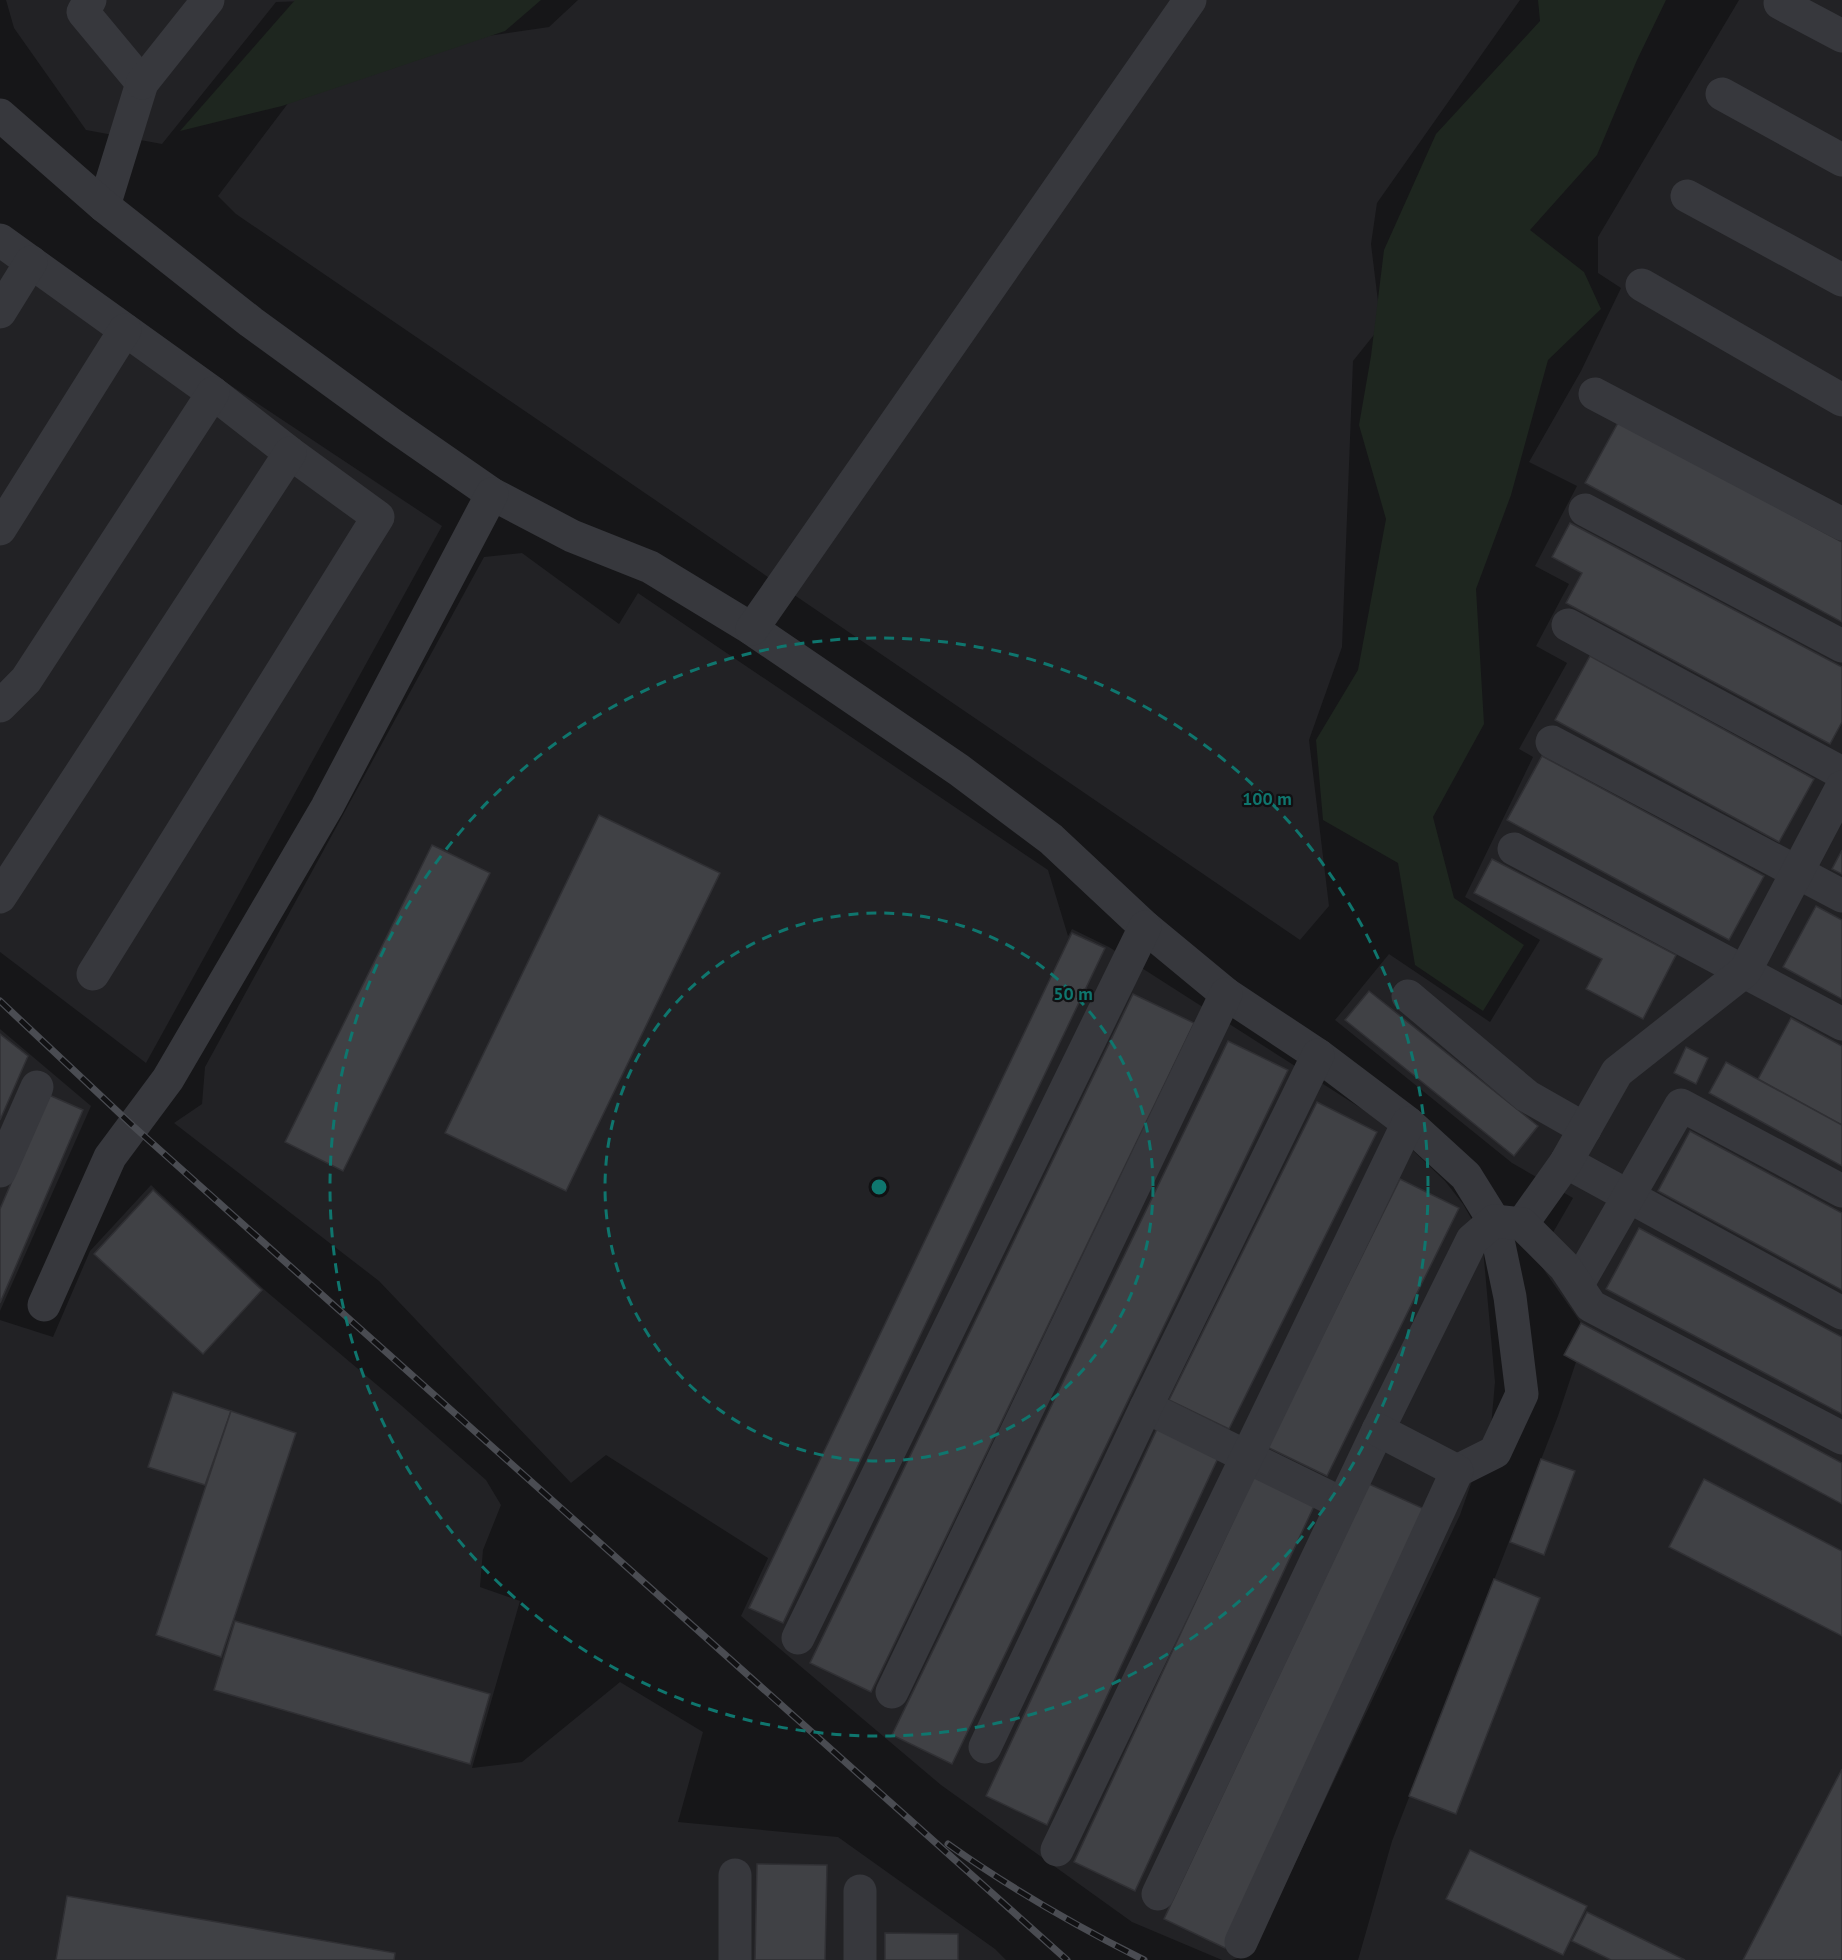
<svg xmlns="http://www.w3.org/2000/svg" width="1842" height="1960" viewBox="0 0 1842 1960" font-family="'PT Sans',sans-serif">
<style>
.built{fill:#222225}
.green{fill:#1e261f}
.building{fill:#404145;stroke:#303034;stroke-width:1.5}
.lines{fill:none;stroke-linecap:round;stroke-linejoin:round}
.minor{stroke:#37383d;stroke-width:33}
.rail-casing{stroke:#4a4c52;stroke-width:7}
.rail{stroke:#111113;stroke-width:4.5;stroke-dasharray:14;stroke-linecap:butt}
.ring{fill:none;stroke:#0f766e;stroke-width:3;stroke-dasharray:10 8}
.centre{fill:#0f766e;stroke:#111113;stroke-width:3}
.ring-label{font-size:18px;text-anchor:middle;font-weight:bold;fill:#0f766e;stroke:#111113;stroke-width:4.5;stroke-linejoin:round;paint-order:stroke}
</style>
<rect width="100%" height="100%" fill="#161618"/>
<!-- built -->
<g class="built">
<path d="M6,0H336L276,2L162,144L86,130L14,28Z"/>
<path d="M578,0H1520L1377,203L1371,244L1381,326L1353,361L1342,647L1309,740L1329,906L1300,940L236,214L218,196L317,65L398,49L549,27Z"/>
<path d="M1739,0H1842V1960H1358L1392,1841L1558,1416L1576,1362L1564,1355L1581,1323L1537,1260L1573,1198L1512,1163L1335,1020L1389,954L1490,1022L1540,940L1465,897L1533,757L1519,749L1567,663L1536,646L1569,584L1535,566L1577,486L1529,462L1581,371L1621,288L1598,273V237Z"/>
<path d="M0,232L442,526L146,1063L0,952Z"/>
<path d="M522,553L619,624L638,593L1048,870L1068,936L1072,929L1109,947L1384,1123L1445,1181L1463,1204L1482,1237L1495,1382L1491,1427L1460,1515L1252,1954L1232,1960H1222L1132,1922L941,1785L741,1616L768,1558L606,1455L571,1483L379,1281L174,1123L202,1104L205,1067L484,557Z"/>
<path d="M0,1029L91,1106L0,1311Z"/>
<path d="M151,1185L267,1292L402,1406L486,1480L501,1505L483,1550L480,1587L520,1601L472,1768L522,1762L620,1682L703,1732L678,1822L838,1837L995,1949L1006,1960H0V1320L53,1337L90,1251Z"/>
</g>
<!-- green -->
<g class="green">
<path d="M295,0H541L505,31L282,106L180,131Z"/>
<path d="M1538,0H1666L1637,60L1597,155L1530,230L1584,272L1601,309L1548,360L1511,495L1476,589L1484,724L1433,817L1454,898L1524,945L1483,1011L1415,965L1398,863L1323,820L1316,740L1358,670L1386,519L1359,425L1371,356L1384,250L1436,134L1540,21Z"/>
</g>
<!-- building -->
<g class="building">
<path d="M1619,421L1842,542V622L1585,483Z"/>
<path d="M1570,523L1842,667V722L1830,744L1566,603L1582,573L1552,557Z"/>
<path d="M1590,656L1814,779L1779,842L1555,720Z"/>
<path d="M1542,756L1764,876L1729,940L1507,820Z"/>
<path d="M599,815L720,873L566,1191L445,1133Z"/>
<path d="M432,845L490,873L343,1171L285,1142Z"/>
<path d="M1842,850V874L1832,869Z"/>
<path d="M1492,859L1676,955L1643,1019L1586,989L1602,959L1474,893Z"/>
<path d="M1816,906L1842,920V999L1783,967Z"/>
<path d="M1072,933L1105,948L783,1623L749,1608Z"/>
<path d="M1369,991L1538,1126L1514,1156L1345,1020Z"/>
<path d="M1133,994L1194,1023L871,1692L810,1663Z"/>
<path d="M1791,1018L1842,1046V1125L1758,1079Z"/>
<path d="M0,1034L28,1056L0,1120Z"/>
<path d="M1228,1041L1288,1070L952,1764L892,1735Z"/>
<path d="M1686,1047L1708,1058L1696,1084L1674,1073Z"/>
<path d="M1726,1062L1842,1125V1166L1709,1093Z"/>
<path d="M49,1095L83,1110L0,1303V1209Z"/>
<path d="M1317,1102L1377,1132L1229,1429L1169,1400Z"/>
<path d="M1690,1131L1842,1213V1290L1658,1191Z"/>
<path d="M1400,1179L1459,1208L1327,1476L1267,1447Z"/>
<path d="M153,1190L262,1290L203,1354L94,1254Z"/>
<path d="M1639,1228L1842,1337V1414L1606,1289Z"/>
<path d="M1581,1323L1842,1463V1504L1564,1355Z"/>
<path d="M173,1392L231,1411L205,1485L148,1467Z"/>
<path d="M231,1411L296,1433L221,1657L156,1635Z"/>
<path d="M1157,1429L1218,1458L1047,1825L986,1796Z"/>
<path d="M1541,1459L1575,1471L1544,1555L1510,1542Z"/>
<path d="M1254,1476L1315,1504L1135,1891L1074,1862Z"/>
<path d="M1704,1479L1842,1551V1636L1669,1547Z"/>
<path d="M1369,1484L1431,1512L1225,1948L1164,1919Z"/>
<path d="M1494,1579L1540,1598L1456,1814L1409,1796Z"/>
<path d="M235,1621L490,1694L470,1764L214,1690Z"/>
<path d="M1842,1769V1960H1743Z"/>
<path d="M1470,1850L1587,1906L1563,1955L1446,1899Z"/>
<path d="M757,1864L827,1865L825,1960H755Z"/>
<path d="M67,1896L395,1953L394,1960H56Z"/>
<path d="M1587,1912L1685,1960H1611L1572,1941Z"/>
<path d="M885,1933L958,1934V1960H885Z"/>
</g>
<g class="lines">
<!-- minor -->
<g class="minor">
<path d="M90,0L83,12L142,83L104,206"/>
<path d="M1780,3L1842,36"/>
<path d="M142,83L208,0"/>
<path d="M1722,94L1842,160"/>
<path d="M0,115L104,206L251,322L394,426L492,494L572,536L650,567L752,629L959,770L1051,839L1145,927L1226,994L1318,1055L1408,1123L1466,1176L1494,1221L1510,1297L1522,1394L1495,1452L1457,1471"/>
<path d="M1687,196L1842,280"/>
<path d="M0,240L213,393L290,453L378,517L93,974"/>
<path d="M1642,285L1842,400"/>
<path d="M0,312L31,262"/>
<path d="M1595,394L1842,524"/>
<path d="M1585,510L1842,646"/>
<path d="M0,529L125,330"/>
<path d="M1568,625L1842,773"/>
<path d="M752,629L1190,0"/>
<path d="M0,706L26,680L213,393"/>
<path d="M1552,742L1842,896"/>
<path d="M1514,849L1842,1024"/>
<path d="M0,897L290,453"/>
<path d="M1408,996L1527,1096L1585,1129"/>
<path d="M1566,1162L1842,1313"/>
<path d="M0,1171L37,1087"/>
<path d="M1522,1224L1566,1162L1617,1072L1745,971L1842,787"/>
<path d="M1578,1284L1681,1105L1842,1191"/>
<path d="M44,1305L110,1157L168,1079L327,807L492,494"/>
<path d="M1146,1407L1343,1504"/>
<path d="M798,1638L1145,927"/>
<path d="M892,1692L1226,994"/>
<path d="M985,1747L1146,1407L1318,1055"/>
<path d="M1057,1850L1408,1123"/>
<path d="M1158,1894L1378,1430L1472,1240L1494,1221L1522,1224L1565,1267L1591,1306L1842,1438"/>
<path d="M1241,1942L1457,1471L1378,1430"/>
<path d="M735,1960V1875"/>
<path d="M860,1960V1891"/>
</g>
<!-- rail casing -->
<g class="rail-casing">
<g id="rail">
<path d="M0,1001L133,1126L1067,1960"/>
<path d="M948,1844C1010,1888 1076,1926 1144,1960"/>
</g>
</g>
<!-- rail -->
<use href="#rail" class="rail"/>
</g>
<!-- distance rings -->
<g class="ring">
<circle cx="879" cy="1187" r="274"/>
<circle cx="879" cy="1187" r="549"/>
</g>
<circle cx="879" cy="1187" r="9" class="centre"/>
<g class="ring-label">
<text x="1267" y="805">100 m</text>
<text x="1073" y="1000">50 m</text>
</g>
</svg>
